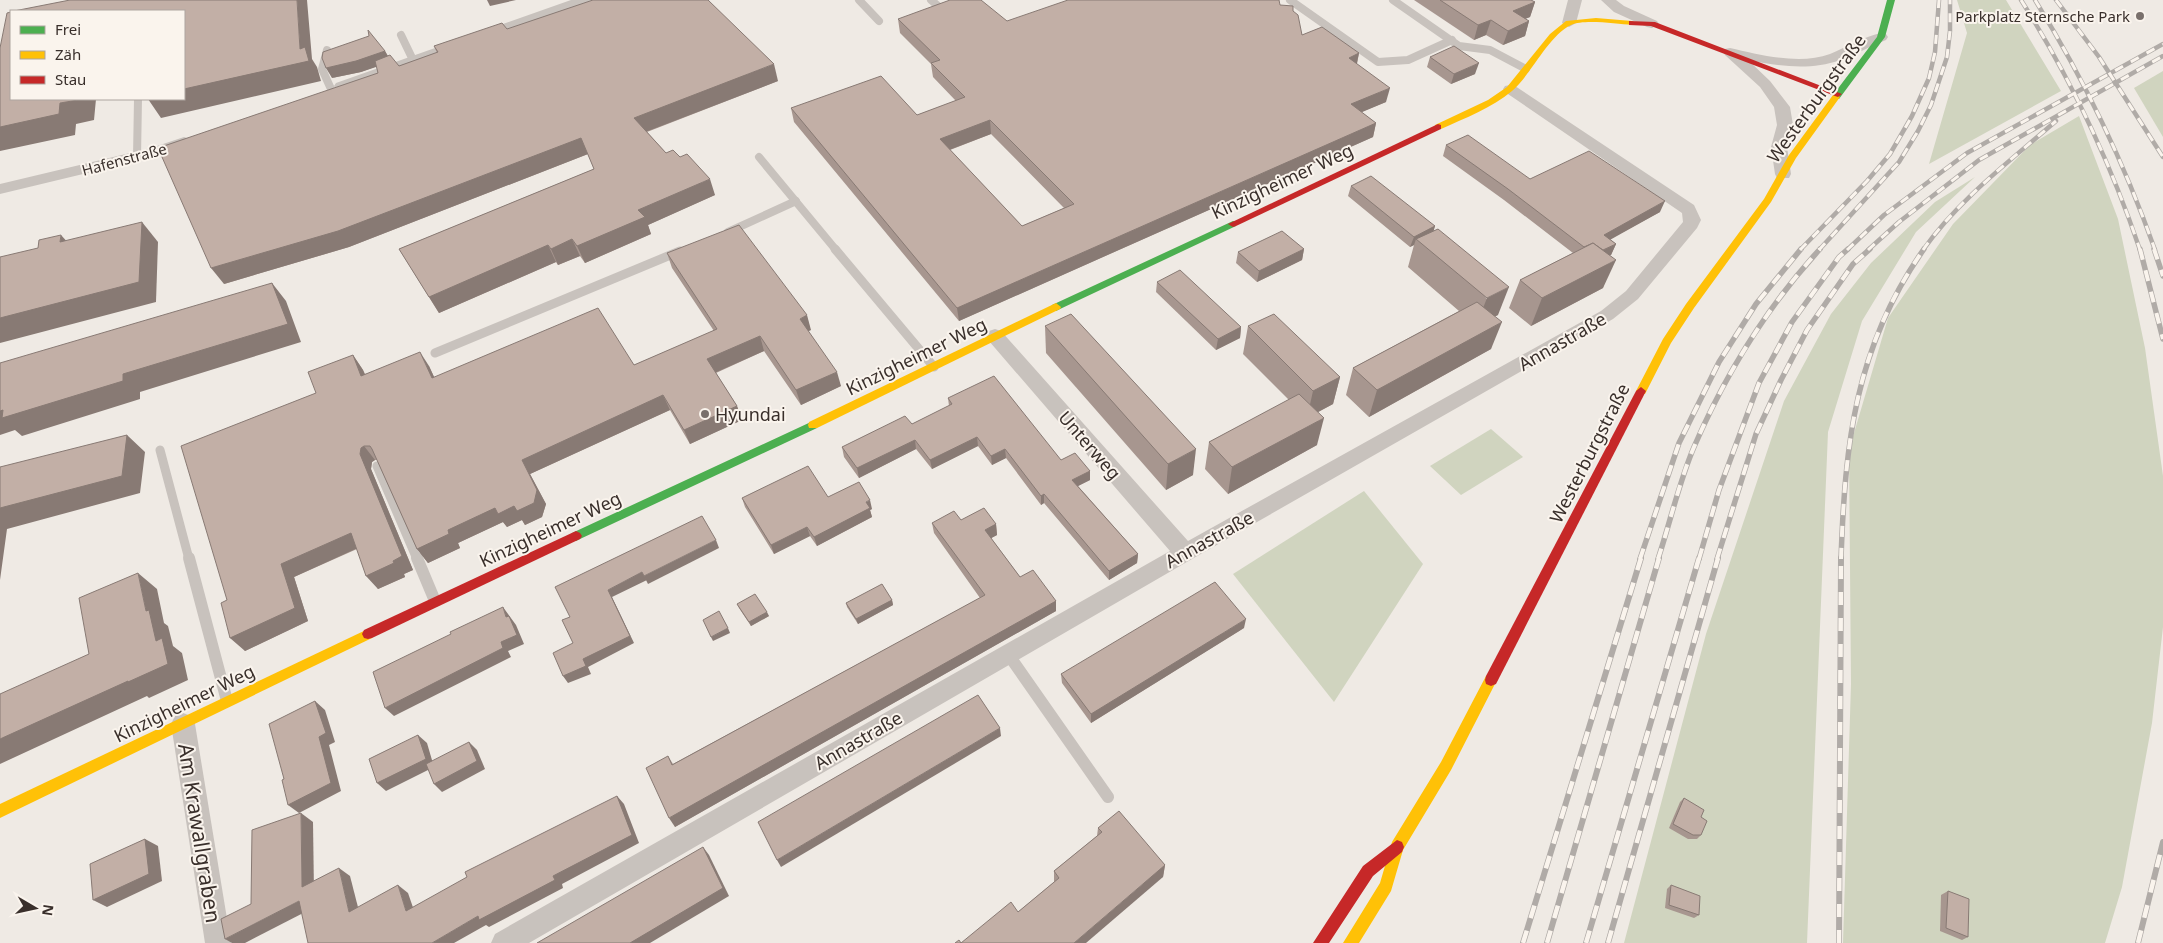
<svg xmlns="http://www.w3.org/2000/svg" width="2163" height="943" viewBox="0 0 2163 943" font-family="'Noto Sans',sans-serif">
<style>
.green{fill:#d0d4bf}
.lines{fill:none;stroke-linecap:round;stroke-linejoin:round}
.lane-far2{stroke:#c8c2bd;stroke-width:8}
.lane-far1{stroke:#c8c2bd;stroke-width:9}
.lane{stroke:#c8c2bd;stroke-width:12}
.street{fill:#c8c2bd;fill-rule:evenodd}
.fast{fill:#4caf50;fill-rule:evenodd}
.slow{fill:#ffc107;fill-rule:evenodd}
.jam{fill:#c62828;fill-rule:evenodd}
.rail-far2-casing{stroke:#b0aba7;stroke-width:4.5}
.rail-far1-casing{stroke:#b0aba7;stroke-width:5.5}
.rail-casing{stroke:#b0aba7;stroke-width:6}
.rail-far2{stroke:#faf4ed;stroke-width:3;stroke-dasharray:9;stroke-linecap:butt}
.rail-far1{stroke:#faf4ed;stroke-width:4;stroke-dasharray:11;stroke-linecap:butt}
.rail{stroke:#faf4ed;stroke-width:4.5;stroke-dasharray:13;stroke-linecap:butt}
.wall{fill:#a7968f;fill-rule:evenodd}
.shaded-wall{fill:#887a74}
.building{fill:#c2afa6;stroke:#887a74;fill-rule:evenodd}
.poi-dot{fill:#79706c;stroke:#faf4ed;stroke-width:2}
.labels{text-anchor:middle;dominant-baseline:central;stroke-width:4;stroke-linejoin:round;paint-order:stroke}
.far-poi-label{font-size:15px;fill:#392f2b;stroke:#faf4ed;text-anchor:end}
.far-street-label{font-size:15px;fill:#392f2b;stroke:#faf4ed}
.street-label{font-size:18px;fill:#392f2b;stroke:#faf4ed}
.poi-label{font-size:18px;fill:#392f2b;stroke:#faf4ed;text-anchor:start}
.near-street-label{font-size:21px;fill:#392f2b;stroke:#faf4ed}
</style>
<rect width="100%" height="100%" fill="#efeae4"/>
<!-- green -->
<g class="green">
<path d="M1957,0H2006L2061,91L1929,164L1967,33Z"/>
<path d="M2163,71V137L2134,88Z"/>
<path d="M2079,116L2118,219L2145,348L2163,476V627L2152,723L2122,887L2105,943H1843L1851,684L1849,450L1888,318L1953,224L2030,145Z"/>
<path d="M1975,177L1916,232L1862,321L1828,432L1807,943H1624L1706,634L1784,401L1831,314L1871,263L1935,202Z"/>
<path d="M1491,429L1523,457L1461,495L1430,466Z"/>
<path d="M1364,491L1423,564L1334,702L1233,574Z"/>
</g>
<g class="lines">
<!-- lane-far2 -->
<g class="lane-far2">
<path d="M859,0L879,21"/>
<path d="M931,0L944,11"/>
<path d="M1290,0L1378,62L1408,60L1452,40"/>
<path d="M1393,0L1459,46L1490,50L1526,69"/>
<path d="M401,35L413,60"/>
<path d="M327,50L322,69L331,89"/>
<path d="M137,157L138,99"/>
<path d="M759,157L836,250"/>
<path d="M728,232L796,201"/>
</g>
<!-- lane-far1 -->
<g class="lane-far1">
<path d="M835,249L934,367"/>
<path d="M435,353L680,251"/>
<path d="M160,450L189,559"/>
<path d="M377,466L417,559"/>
</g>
<!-- lane -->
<g class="lane">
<path d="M189,558L227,701"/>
<path d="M417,558L435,601"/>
<path d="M1008,654L1108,797"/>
</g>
<!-- street -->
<g class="street">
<path d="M571,0H592L590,3L545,17L346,89H336L334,86L336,83Z"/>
<path d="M1568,0H1582L1576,23L1569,27L1562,23Z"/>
<path d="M1601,0H1616L1624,6L1657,21L1659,24L1652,28L1647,27L1614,12Z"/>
<path d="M1881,33L1886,34L1888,37L1886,40C1870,46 1855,55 1840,60C1810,71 1778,66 1748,60L1770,81L1790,107L1793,125L1787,147L1791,174L1789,178H1777L1775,174L1771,147L1777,125L1774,107L1760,87L1725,55L1723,52L1725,49L1730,48C1760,55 1800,65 1830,54C1847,47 1863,37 1881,33Z"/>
<path d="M1510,85L1515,86L1694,205L1701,220L1697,228L1638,299L1613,319L1192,559L529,943H491L495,934L1170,551L989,341L986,336L989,331L995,329L1001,331L1188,541L1601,311L1626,291L1683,222L1682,213L1505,92L1503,89L1505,86Z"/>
<path d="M184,137L190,139L192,142L190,145L162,155L0,194V184L151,148Z"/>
<path d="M183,713L191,716L195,724L231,943H205L171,724L175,716Z"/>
</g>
<!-- fast -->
<g class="fast">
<path d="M1887,0H1895L1885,37L1839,99H1833V95L1877,37Z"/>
<path d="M1233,221L1236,222V226L1060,309L1056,311L1051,307L1052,305Z"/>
<path d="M813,421L817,422L818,425L817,428L580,539L576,541L572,539L570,536L572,533Z"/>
</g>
<!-- slow -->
<g class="slow">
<path d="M1596,18L1632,21L1636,23L1632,25C1617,24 1584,19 1571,25C1548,36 1531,75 1512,91C1492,108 1465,118 1441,129H1435V125L1488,100L1507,87L1550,34L1566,21Z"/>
<path d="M1836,94L1840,97L1796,158L1771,202L1694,308L1671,343L1645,394H1637L1636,391L1663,339L1686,304L1764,199L1789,155L1833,95Z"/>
<path d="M1056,303L1061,307L1060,309L817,428H809L808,425L809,422Z"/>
<path d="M368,629L372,630L374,634L372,638L0,818V804Z"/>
<path d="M1491,674L1496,676L1497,680L1451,770L1403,850L1391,891L1359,943H1343L1380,883L1392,842L1441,762L1486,676Z"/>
</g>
<!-- jam -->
<g class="jam">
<path d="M1629,21L1655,22L1842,94L1838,97L1835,96L1651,26L1629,25Z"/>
<path d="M1438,124L1441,125V129L1236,226L1233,227L1228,224Z"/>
<path d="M1641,387L1646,391L1496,684L1491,686L1486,684L1485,680L1486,676L1636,391Z"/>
<path d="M576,531L580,533L582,536L580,539L372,638L368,639L364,638L362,634L364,630Z"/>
<path d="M1397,840L1402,842L1404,847L1402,852L1373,876L1329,943H1313L1363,866Z"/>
</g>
<!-- rail-far2 casing -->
<g class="rail-far2-casing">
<g id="rail-far2">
<path d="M2021,0C2071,79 2110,161 2140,250"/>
<path d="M2035,0C2084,79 2124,162 2155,250"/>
<path d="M2056,0L2099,57L2163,157"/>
<path d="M1800,250L1867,181L1890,154L1912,116L1929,78L1935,52L1939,0"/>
<path d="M1819,250L1899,162L1918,131L1931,105L1947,57L1950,31V0"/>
<path d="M1847,250L1884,215L1967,153L2163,44"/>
<path d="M1868,250L1899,222L1979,160L2163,56"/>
<path d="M1923,250C1958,200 2010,161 2056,121"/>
</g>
</g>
<!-- rail-far1 casing -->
<g class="rail-far1-casing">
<g id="rail-far1">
<path d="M2140,249L2163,339"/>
<path d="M2154,249L2163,276"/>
<path d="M1640,559L1679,443L1719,362L1756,304L1801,249"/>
<path d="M1658,559C1670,523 1679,482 1694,447C1725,375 1767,307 1820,249"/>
<path d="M1699,559L1719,490L1759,383L1792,322L1839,257L1848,249"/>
<path d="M1717,559L1756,434L1781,380L1807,330L1853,264L1870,249"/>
<path d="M1841,559C1845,443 1855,347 1924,249"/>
</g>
</g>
<!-- rail casing -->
<g class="rail-casing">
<g id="rail">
<path d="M1523,943L1641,558"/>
<path d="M1547,943L1659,558"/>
<path d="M1586,943L1699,558"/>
<path d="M1608,943L1718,558"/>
<path d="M1839,943L1841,558"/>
<path d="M2138,943L2163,842"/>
</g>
</g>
<!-- rail-far2 -->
<use href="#rail-far2" class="rail-far2"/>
<!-- rail-far1 -->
<use href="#rail-far1" class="rail-far1"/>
<!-- rail -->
<use href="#rail" class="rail"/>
</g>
<!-- wall -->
<g class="wall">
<path d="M1414,0H1531L1535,2L1530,17L1525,19L1529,21L1525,36L1503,45L1486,35L1474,40Z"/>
<path d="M1280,5L1293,11L1302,35L1359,53L1357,64L1386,102L1361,112L1376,123L1373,137L959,321L794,122L791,108L917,115L956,101L933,77L931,64L900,33L898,19L1007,21ZM991,134L1064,208L1022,226L950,150Z"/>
<path d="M507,29L778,81L647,132L666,153L715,195L648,225L651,234L585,263L580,256L558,265L556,262L439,313L399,249L594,169L588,154L349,247L224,284L378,73L377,66L361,72L332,78L385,51L388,56L399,66L437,53L434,46Z"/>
<path d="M1430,57L1475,74L1451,84L1427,67Z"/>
<path d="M1446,145L1530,179L1660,212L1610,239L1616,244L1611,255H1610L1603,288L1531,326L1509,308L1520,280L1573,253L1504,200L1443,156Z"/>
<path d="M1351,186L1435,226L1433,231L1438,229L1498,315L1495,316L1491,349L1369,417L1346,395L1353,368L1459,311L1408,267L1414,245L1410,247L1348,196Z"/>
<path d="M1304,249L1302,260L1257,282L1236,263L1238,252Z"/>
<path d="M667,253L811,330L808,331L841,386L801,405L764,351L716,373L737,406L742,420L690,444L670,410L530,474L546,504L542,517L525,525L522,520L507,527L503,522L458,543L460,548L428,563L417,549L377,460H375L372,462L371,469L413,570L404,574L405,577L378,589L357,549L294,577L308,621L245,651L227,600L316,393L353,355L363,370L365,374L429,366L434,377L634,365L714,331L672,268Z"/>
<path d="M1157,282L1241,327L1240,338L1216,350L1156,292Z"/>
<path d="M1045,326L1193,475L1166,490L1046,353Z"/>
<path d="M1248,326L1340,377L1333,404L1318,412L1317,445L1228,494L1205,469L1209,442L1289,400L1243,354Z"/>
<path d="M948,398L1061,460L1090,471V480L1078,486L1138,554L1137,563L1109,580L1044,503L1041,505L1006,458L992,465L978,446L932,469L916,449L859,478L844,457L842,447L912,424L949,406Z"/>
<path d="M742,498L872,509L870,510L872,517L817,546L810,536L774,554L745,507Z"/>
<path d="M961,520L996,524L997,535L991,538L1020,577L1056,601V611L675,827L668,756L673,764L980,598L934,533L932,523Z"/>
<path d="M892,600L893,605L858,624L847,607L846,603Z"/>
<path d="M737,604L769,616L751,626L739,608Z"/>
<path d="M1244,628L1091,723L1062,683L1061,674Z"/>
<path d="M1684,798L1701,817V835L1697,839H1688L1669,828L1680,802Z"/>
<path d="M1098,828L1165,865L1163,877L961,943L1018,912L1054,882V871L1097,836Z"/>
<path d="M1671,885L1699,915L1694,918L1665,908L1667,889Z"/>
<path d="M1948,891L1968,937L1962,940L1940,931L1941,895Z"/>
</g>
<!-- shaded-wall -->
<g class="shaded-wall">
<path d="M297,0H307L312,59L317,67L321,81L161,118L148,99H184V89L300,49Z"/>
<path d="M487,0H516L490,6Z"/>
<path d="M1535,2L1530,17L1508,25L1513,11Z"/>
<path d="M1491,20L1486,35L1474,40L1478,25Z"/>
<path d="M1529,21L1525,36L1503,45L1508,31Z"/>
<path d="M385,51L391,62L361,72L332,78L326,68Z"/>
<path d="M1359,53L1356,67L1349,58Z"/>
<path d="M1479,63L1475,74L1451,84L1454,74Z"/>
<path d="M774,64L778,81L640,134L634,118Z"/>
<path d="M1390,88L1386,102L1348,118L1351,104Z"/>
<path d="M78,99H96L94,120L76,124L75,135L0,151V127L60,103Z"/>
<path d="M990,120L991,134L941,153L940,139Z"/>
<path d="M1376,123L1373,137L959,321L957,308Z"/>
<path d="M581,138L588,154L349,247L224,284L211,268Z"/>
<path d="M710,179L715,195L648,225L651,234L585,263L577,246L638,210Z"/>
<path d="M1665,201L1660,212L1599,246L1604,235Z"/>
<path d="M142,222L158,242L156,302L0,343V318Z"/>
<path d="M1435,226L1432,237L1416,239L1414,245L1410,247L1414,237Z"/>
<path d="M61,235L79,255L60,242Z"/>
<path d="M572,239L580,256L558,265L551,249Z"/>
<path d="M1616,244L1611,255L1590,265L1594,255Z"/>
<path d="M548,245L556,262L439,313L429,297Z"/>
<path d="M1304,249L1302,260L1257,282L1259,271Z"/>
<path d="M1616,260L1603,288L1531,326L1542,298Z"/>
<path d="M272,283L286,301L301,342L140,392V399L22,436L15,430L0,435V411Z"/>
<path d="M1509,287L1498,315L1476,326L1487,298Z"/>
<path d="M807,315L811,330L804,333L800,319Z"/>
<path d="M1502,322L1491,349L1369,417L1377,390Z"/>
<path d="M1241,327L1240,338L1216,350L1218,339Z"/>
<path d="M760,336L764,351L712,374L707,359Z"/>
<path d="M420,352L429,366L441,392L432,378Z"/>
<path d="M353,355L363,370L371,390L361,376Z"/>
<path d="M837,372L841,386L801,405L796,390Z"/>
<path d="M1340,377L1333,404L1307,418L1313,391Z"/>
<path d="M663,395L670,410L530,474L546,504L542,517L525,525L522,520L507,527L503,522L458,543L460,548L428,563L417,549L448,530L522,460Z"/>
<path d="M737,406L742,420L690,444L684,430Z"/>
<path d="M1324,418L1317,445L1228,494L1232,467Z"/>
<path d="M127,435L145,452L140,493L7,529L0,580V508Z"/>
<path d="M977,437L978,446L932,469L930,460Z"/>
<path d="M915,440L916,449L859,478L857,468Z"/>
<path d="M364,446L375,460L372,462L371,469L413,570L404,574L405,577L378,589L366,576L360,454L361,448Z"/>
<path d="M1005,449L1006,458L992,465L991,456Z"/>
<path d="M1196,449L1193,475L1166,490L1168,464Z"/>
<path d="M1090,471V480L1072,489V480Z"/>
<path d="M1044,494V503L1041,505V496Z"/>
<path d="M870,500L872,509L870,510L872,517L817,546L814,537Z"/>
<path d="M996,524L997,535L986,541L985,530Z"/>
<path d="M807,527L810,536L774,554L771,545Z"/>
<path d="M351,533L362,546L294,577L308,621L245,651L230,638L281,564Z"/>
<path d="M716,540L719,548L648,584L644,576Z"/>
<path d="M1138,554L1137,563L1109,580V571Z"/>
<path d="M642,572L647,580L612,597L634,643L588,667L591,674L568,683L563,676L583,659L608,590Z"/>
<path d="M138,573L157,589L164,623L168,626L173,646L182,653L188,680L149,698L147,696L0,764V739L156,641L146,611Z"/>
<path d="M892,600L893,605L858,624L856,619Z"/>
<path d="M1056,601V611L675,827L669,818Z"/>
<path d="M503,607L516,625L524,644L508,651L511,657L394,716L385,708L501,642L506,617Z"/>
<path d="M767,612L769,616L751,626L749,622Z"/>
<path d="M1246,619L1244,628L1091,723V714Z"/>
<path d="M728,628L730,633L713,641L711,637Z"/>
<path d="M315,701L325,710L335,742L329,745L341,791L299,813L288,805L319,737Z"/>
<path d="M1000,728L1001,736L781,867L777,860Z"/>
<path d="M418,735L427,743L434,767L386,791L377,783Z"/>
<path d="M469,742L477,750L485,769L442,792L434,784Z"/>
<path d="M617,796L624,804L639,843L562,884L563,888L489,927L486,925L454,943H432L478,916L553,876Z"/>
<path d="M301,813L313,822L314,894L302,887Z"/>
<path d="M145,839L158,846L162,881L107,907L93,900Z"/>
<path d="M703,847L709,855L729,896L650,943H630Z"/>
<path d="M1165,865L1163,877L1086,943H1074Z"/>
<path d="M339,868L350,876L361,919L349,912Z"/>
<path d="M398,885L408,893L417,919L406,911Z"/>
<path d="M299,901L311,909L245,943H232L225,939Z"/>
</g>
<!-- building -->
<g class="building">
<path d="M70,0H297L300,49L305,47L309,61L184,89V11H14Z"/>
<path d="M593,0H708L774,64L634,118L666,153L673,150L680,157L687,154L710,179L638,210L645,217L577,246L572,239L551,249L548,245L429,297L399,249L594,169L581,138L338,231L211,268L158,148L378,73L375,61L390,55L399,66L438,52L434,46L502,23L507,29Z"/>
<path d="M950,0H981L1007,21L1068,0H1279L1280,5L1293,6V11L1298,15L1302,35L1322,27L1359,53L1349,58L1390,88L1351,104L1376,123L957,308L791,108L881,76L917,115L965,97L931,63L940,60L898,19ZM990,120L1074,204L1022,226L940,139Z"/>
<path d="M1440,0H1531L1535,2L1513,11L1529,21L1508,31L1491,20L1478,25Z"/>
<path d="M11,12V99H78V100L60,103L59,114L0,127V48L7,13Z"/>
<path d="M368,30L385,51L356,61L326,68L322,58L323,52L369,36Z"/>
<path d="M1454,46L1479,63L1454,74L1430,57Z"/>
<path d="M1468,135L1530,179L1589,151L1665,201L1604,235L1616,244L1603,250L1593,243L1584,247L1508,189L1446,145Z"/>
<path d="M1371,176L1435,226L1414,237L1351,186Z"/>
<path d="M142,222L139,282L0,318V257L38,248L39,240L61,235L60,242Z"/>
<path d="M739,225L807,315L800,319L837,372L796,390L760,336L707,359L737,406L684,430L663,395L522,460L537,490L534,503L517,511L514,506L498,514L495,508L448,530L449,534L417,549L372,449L370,446H364L361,448L360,454L402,556L393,561L394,563L366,576L351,533L281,564L295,608L230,638L221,603L227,600L181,446L316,393L308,372L353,355L361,376L420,352L432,378L598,308L634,365L717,329L667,253Z"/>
<path d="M1438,229L1509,287L1487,298L1416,239Z"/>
<path d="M1282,231L1304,249L1259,271L1238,252Z"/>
<path d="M1593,243L1616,260L1542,298L1520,280Z"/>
<path d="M1180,270L1241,327L1218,339L1157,282Z"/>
<path d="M272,283L288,324L123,374V381L2,418L3,410L0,411V363Z"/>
<path d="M1477,302L1502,322L1377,390L1353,368Z"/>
<path d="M1071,314L1196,449L1168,464L1045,326Z"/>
<path d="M1274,314L1340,377L1313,391L1248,326Z"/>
<path d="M994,376L1061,460L1075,453L1090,471L1072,480L1138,554L1109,571L1044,494L1041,496L1005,449L991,456L977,437L930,460L915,440L857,468L842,447L905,416L912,424L952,404L948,398Z"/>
<path d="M1299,394L1324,418L1232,467L1209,442Z"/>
<path d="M127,435L122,476L0,508V467Z"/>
<path d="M808,466L828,497L859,482L870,500L866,502L870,508L814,537L807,527L771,545L742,498Z"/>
<path d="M984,508L996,524L985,530L1020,577L1033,570L1056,601L669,818L646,768L668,756L672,765L985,595L932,523L954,511L961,520Z"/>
<path d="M702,516L716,540L644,576L642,572L608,590L630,636L583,659L586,666L563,676L553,653L573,643L562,620L570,617L555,587Z"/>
<path d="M138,573L146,611L149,610L156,641L162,638L168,664L128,682V681L0,739V694L89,654L79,598Z"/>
<path d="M1215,582L1246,619L1091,714L1061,674Z"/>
<path d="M882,584L892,600L856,619L846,603Z"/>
<path d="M755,594L767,612L749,622L737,604Z"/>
<path d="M503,607L506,617L509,616L517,635L501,642L503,648L385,708L373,672L451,634L450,632Z"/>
<path d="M719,611L728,628L711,637L703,620Z"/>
<path d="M978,695L1000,728L777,860L758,822Z"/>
<path d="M315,701L326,733L319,737L331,783L288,805L282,780L284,779L269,724Z"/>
<path d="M418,735L426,759L377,783L369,759Z"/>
<path d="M469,742L477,761L434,784L426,764Z"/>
<path d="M617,796L632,835L553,876L555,880L479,920L478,916L432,943H308L299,901L225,939L221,919L251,904L252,830L301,813L302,887L339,868L349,912L398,885L406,911L467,877L465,872Z"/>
<path d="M1684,798L1704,810L1701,817L1707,821L1701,835H1693L1673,824Z"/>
<path d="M1119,811L1165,865L1074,943H955L959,940L961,943L1011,902L1018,912L1059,878L1054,871L1102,832L1098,828Z"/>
<path d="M145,839L149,874L93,900L90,864Z"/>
<path d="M703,847L723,888L630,943H537Z"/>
<path d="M1671,885L1700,896L1699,915L1669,905Z"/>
<path d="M1948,891L1969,899L1968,937L1946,928Z"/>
</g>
<!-- markers -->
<g class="poi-dot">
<circle cx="2140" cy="16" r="5"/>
<circle cx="705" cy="414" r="5"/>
</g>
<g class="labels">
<!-- far-poi labels -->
<g class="far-poi-label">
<text x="2130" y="16">Parkplatz Sternsche Park</text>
</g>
<!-- far-street labels -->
<g class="far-street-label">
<text transform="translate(124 159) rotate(-15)">Hafenstraße</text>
</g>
<!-- street labels -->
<g class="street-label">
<text transform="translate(1816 98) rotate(-54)">Westerburgstraße</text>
<text transform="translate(1282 181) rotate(-25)">Kinzigheimer Weg</text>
<text transform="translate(1562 341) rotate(-30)">Annastraße</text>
<text transform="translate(916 356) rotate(-26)">Kinzigheimer Weg</text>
<text transform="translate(1090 445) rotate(49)">Unterweg</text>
<text transform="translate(1589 453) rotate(-63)">Westerburgstraße</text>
<text transform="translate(550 529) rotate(-25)">Kinzigheimer Weg</text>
<text transform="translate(1209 539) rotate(-29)">Annastraße</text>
<text transform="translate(184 703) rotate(-26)">Kinzigheimer Weg</text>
<text transform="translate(858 740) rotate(-30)">Annastraße</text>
</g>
<!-- poi labels -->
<g class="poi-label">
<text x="715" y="414">Hyundai</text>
</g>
<!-- near-street labels -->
<g class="near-street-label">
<text transform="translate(200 833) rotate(81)">Am Krawallgraben</text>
</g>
</g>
<!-- legend -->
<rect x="10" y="10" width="175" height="90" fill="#faf4ed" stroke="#ada59f"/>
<rect x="20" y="26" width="25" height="8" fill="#4caf50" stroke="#ada59f"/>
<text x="55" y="35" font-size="15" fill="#392f2b">Frei</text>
<rect x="20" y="51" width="25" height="8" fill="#ffc107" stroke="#ada59f"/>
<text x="55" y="60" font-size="15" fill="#392f2b">Zäh</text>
<rect x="20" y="76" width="25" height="8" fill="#c62828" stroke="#ada59f"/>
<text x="55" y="85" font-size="15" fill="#392f2b">Stau</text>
<!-- north arrow -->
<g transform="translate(35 908) rotate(99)" stroke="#faf4ed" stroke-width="4" paint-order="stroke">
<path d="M0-4L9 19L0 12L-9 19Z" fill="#392f2b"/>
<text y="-8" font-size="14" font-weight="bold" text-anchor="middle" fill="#392f2b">N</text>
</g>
</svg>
